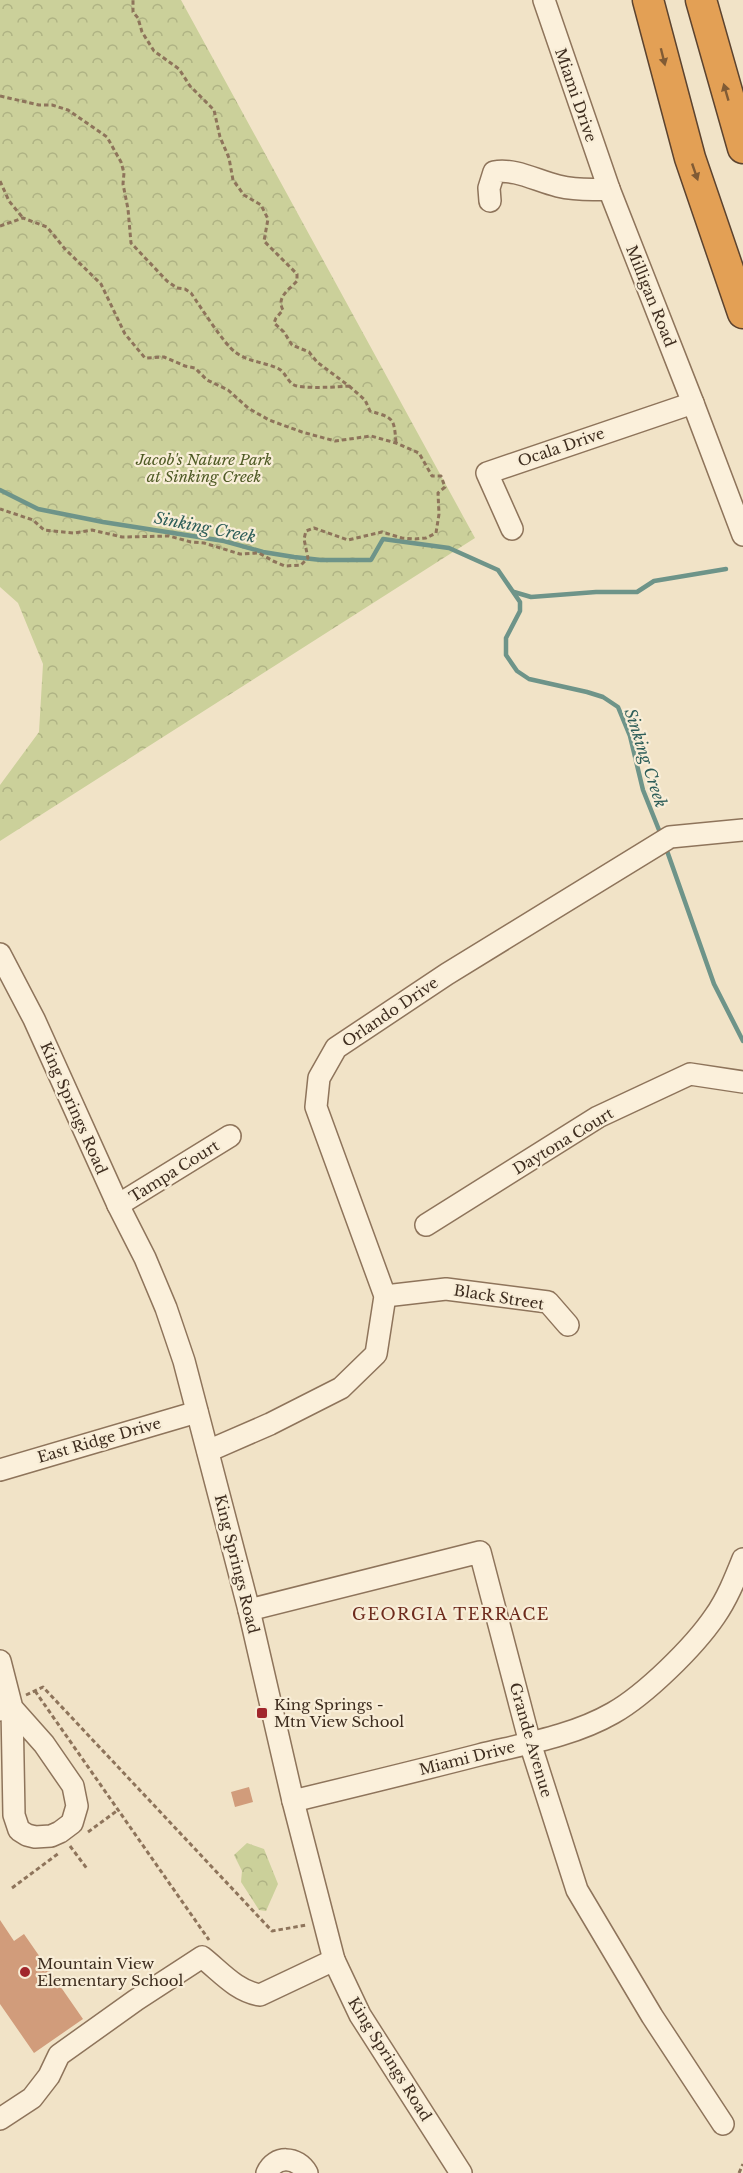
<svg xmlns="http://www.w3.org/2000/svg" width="743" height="2173" viewBox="0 0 743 2173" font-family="'Libre Baskerville',serif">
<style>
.park{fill:url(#park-crowns)}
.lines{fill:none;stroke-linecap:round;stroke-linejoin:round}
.stream{stroke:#6e9489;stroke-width:4.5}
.building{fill:#d19c7b}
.minor-casing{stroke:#8e745b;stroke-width:24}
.highway-casing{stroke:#5c432f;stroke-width:33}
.path{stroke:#8e745b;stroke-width:3;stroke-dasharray:4.5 3;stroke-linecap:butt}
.minor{stroke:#fbf0db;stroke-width:21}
.highway{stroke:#e3a055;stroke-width:30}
.oneway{fill:#805b35}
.poi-dot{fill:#a1272c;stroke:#f8edd7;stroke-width:2}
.labels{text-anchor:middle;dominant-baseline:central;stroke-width:4.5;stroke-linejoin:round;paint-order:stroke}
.street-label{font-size:15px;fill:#3e2d1f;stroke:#f8edd7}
.park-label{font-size:15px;font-style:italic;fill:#4f5b25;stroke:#f8edd7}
.poi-label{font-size:15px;fill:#3e2d1f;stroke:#f8edd7;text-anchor:start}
.water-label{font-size:16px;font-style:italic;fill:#2e5e59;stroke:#f8edd7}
.neighbourhood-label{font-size:16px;letter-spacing:1.5px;fill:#6d2a1c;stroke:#f8edd7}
</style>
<defs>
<pattern id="park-crowns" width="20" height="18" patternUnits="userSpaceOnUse" patternTransform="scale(1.5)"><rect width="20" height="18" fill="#cbd09a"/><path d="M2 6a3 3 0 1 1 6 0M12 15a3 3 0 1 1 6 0" fill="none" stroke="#afb384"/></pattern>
</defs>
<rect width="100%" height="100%" fill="#f1e3c7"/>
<!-- park -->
<g class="park">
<path d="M0,0H181L475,538L0,841V785L39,732L43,664L18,603L0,587Z"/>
<path d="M247,1843L264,1849L278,1884L266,1911L259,1910L241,1882L242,1871L234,1855Z"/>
</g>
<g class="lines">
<!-- stream -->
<g class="stream">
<path d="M0,490L38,509L103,522L224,541L263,552L294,557L321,560H371L383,539L449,548L498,570L520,602V611L506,638V655L517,671L529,679L587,692L603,697L618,707L630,736L643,790L661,835"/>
<path d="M514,592L531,597L596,592H637L654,581L726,569"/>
<path d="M666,848L714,984L743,1041"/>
</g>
</g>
<!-- building -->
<g class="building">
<path d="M249,1787L253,1802L235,1807L231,1792Z"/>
<path d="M0,1920L14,1941L24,1934L83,2019L34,2053L0,2004Z"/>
</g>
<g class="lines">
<!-- minor casing -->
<g class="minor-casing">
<g id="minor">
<path d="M544,0L609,189L693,403L743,535"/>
<path d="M490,201L489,188L494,172C515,168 537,181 558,186C575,190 592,190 609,189"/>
<path d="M512,529L487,473L693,403"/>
<path d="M0,954L34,1019L118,1205L145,1258L166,1308L184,1361L249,1610L293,1801L334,1960L360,2015L461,2173"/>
<path d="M118,1205L230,1136"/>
<path d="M426,1225L598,1117L690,1074L743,1082"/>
<path d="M385,1296L446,1289L548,1302L568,1325"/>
<path d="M208,1451L270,1424L341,1388L376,1354L385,1296L316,1107L319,1078L336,1048L447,974L670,837L743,830"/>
<path d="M0,1470L197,1412"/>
<path d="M249,1610L480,1552L530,1743L577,1890L652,2016L723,2124"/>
<path d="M0,1661L12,1708L14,1815L19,1830L27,1835L35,1837L51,1836L60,1832L72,1823L77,1806L73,1786L44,1744L12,1708L0,1710"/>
<path d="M293,1801C355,1786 417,1771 479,1755C524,1744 573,1736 613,1713C645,1695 694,1647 715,1616C727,1599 735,1579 743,1559"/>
<path d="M0,2119L32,2098L49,2076L59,2055L136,2000L202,1957C220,1971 236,1991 260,1995L334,1960"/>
<path d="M267,2173C275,2155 297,2156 307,2173"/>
</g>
</g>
<!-- highway casing -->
<g class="highway-casing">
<g id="highway">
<path d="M648,0L690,158L743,313"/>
<path d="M701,0L743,148"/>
</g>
</g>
<!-- path -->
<g class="path">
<path d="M0,96L39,105H52L68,110L107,137L121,162L124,173L123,184L128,209L131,243L167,281L177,288L185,289L191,293C200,306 224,344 235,352C248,362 265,362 279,369C285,372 288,382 294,385C301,389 341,387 349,386L317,362L309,352L292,345L284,332L274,323L276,318L283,310C276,297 289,290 297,281V274L264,241L268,219L261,205L244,195L233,180L229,158L220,137L214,110L190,86L179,69L154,51L142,32L138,18L133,12V0"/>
<path d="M0,181L9,201L23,218"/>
<path d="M0,226L23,218L47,227L65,249L101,284L125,334L145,358L164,357L185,366L195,368L207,380L228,390L248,408L269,420L302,432L335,441L371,436L396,443L419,453L432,476H441L445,487L438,493L439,514L436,533L426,538L415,539L402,538L382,532L348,540L314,528L306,531L304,539L308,558L301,565L285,566L273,561L259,553L240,554L204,543L191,542L169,536L122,537L92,530L74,533L44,530L33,520L0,509"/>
<path d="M349,386L365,400L370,411C394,418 394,418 396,443"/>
<path d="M35,1691L209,1940"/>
<path d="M26,1695L43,1687L272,1931L307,1925"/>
<path d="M88,1832L118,1810"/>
<path d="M70,1846L88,1870"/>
<path d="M12,1888L59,1853"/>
<path d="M739,2173L743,2164"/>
</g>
<!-- minor -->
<use href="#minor" class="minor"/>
<!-- highway -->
<use href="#highway" class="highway"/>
</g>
<!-- one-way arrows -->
<defs><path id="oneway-solid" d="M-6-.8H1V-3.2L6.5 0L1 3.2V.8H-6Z" transform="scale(1.5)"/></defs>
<g class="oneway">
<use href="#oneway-solid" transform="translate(663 57) rotate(76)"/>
<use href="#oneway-solid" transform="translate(726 92) rotate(-106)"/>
<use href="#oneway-solid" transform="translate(695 172) rotate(71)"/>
</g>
<!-- markers -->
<g class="poi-dot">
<rect x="256" y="1707" width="12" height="12" rx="3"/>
<circle cx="25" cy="1972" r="6"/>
</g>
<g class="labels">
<!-- street labels -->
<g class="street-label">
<text transform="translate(576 95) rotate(71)">Miami Drive</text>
<text transform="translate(651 296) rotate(68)">Milligan Road</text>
<text transform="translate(561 447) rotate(-19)">Ocala Drive</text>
<text transform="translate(390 1012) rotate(-34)">Orlando Drive</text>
<text transform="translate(74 1108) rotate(66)">King Springs Road</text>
<text transform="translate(563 1141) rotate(-31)">Daytona Court</text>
<text transform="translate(174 1171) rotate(-32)">Tampa Court</text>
<text transform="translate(499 1297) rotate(9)">Black Street</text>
<text transform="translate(99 1440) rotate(-16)">East Ridge Drive</text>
<text transform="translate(237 1564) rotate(76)">King Springs Road</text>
<text transform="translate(531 1740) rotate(74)">Grande Avenue</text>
<text transform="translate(467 1758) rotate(-14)">Miami Drive</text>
<text transform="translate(390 2059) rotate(58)">King Springs Road</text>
</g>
<!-- park labels -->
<g class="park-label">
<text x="204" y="459">Jacob's Nature Park<tspan x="204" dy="17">at Sinking Creek</tspan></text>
</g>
<!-- poi labels -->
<g class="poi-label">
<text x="274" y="1704">King Springs -<tspan x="274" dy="17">Mtn View School</tspan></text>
<text x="37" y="1963">Mountain View<tspan x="37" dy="17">Elementary School</tspan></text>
</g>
<!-- water labels -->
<g class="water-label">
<text transform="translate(205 527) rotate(11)">Sinking Creek</text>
<text transform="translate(646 758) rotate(72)">Sinking Creek</text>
</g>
<!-- neighbourhood labels -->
<g class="neighbourhood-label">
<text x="451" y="1614">GEORGIA TERRACE</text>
</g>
</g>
</svg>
